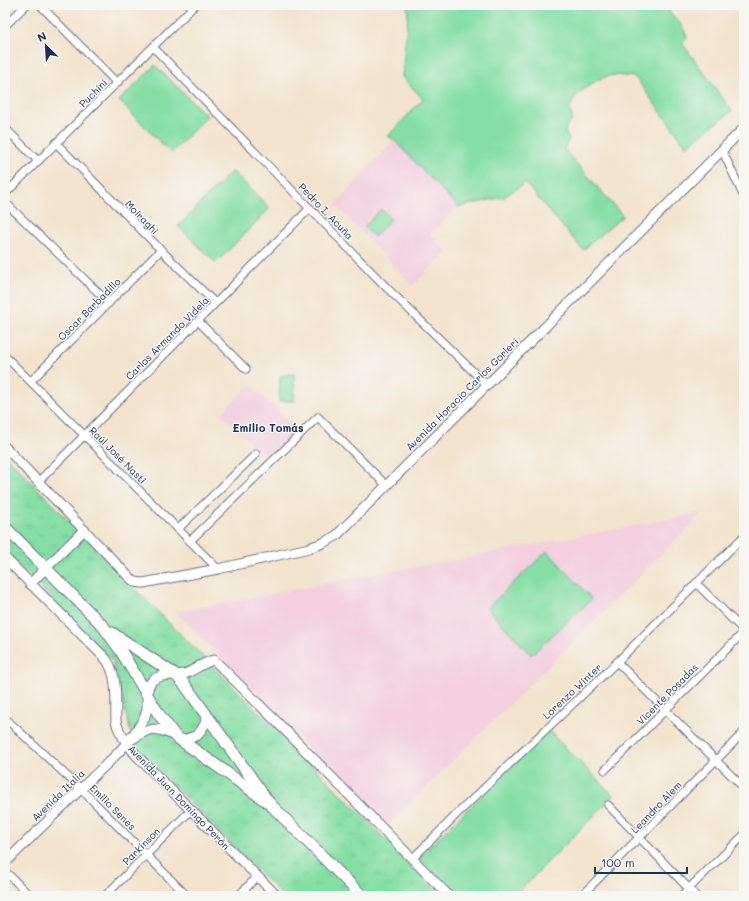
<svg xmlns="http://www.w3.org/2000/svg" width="749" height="901" viewBox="0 0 749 901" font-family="Mali,sans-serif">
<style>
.built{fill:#f3cfdf}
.grass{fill:#85dfa5;stroke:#508782}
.park{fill:url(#park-tufts);stroke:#508782}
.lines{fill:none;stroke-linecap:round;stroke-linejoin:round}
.minor-casing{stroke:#676e85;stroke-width:9}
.secondary-casing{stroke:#676e85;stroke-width:11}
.primary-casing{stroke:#676e85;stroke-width:13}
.minor{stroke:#fff;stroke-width:7}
.secondary{stroke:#fff;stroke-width:9}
.primary{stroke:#fff;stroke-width:11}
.labels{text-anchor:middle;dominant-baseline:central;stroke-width:3;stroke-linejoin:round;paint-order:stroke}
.street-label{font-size:10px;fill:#1b2f5e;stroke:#f6f6f2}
.neighbourhood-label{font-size:11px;font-weight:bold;fill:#1b2f5e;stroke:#f6f6f2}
</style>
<defs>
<pattern id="park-tufts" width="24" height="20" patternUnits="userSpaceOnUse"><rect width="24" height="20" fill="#85dfa5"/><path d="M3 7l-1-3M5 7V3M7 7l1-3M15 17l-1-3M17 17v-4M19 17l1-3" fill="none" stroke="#72c090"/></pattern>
</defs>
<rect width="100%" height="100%" fill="#f6f6f2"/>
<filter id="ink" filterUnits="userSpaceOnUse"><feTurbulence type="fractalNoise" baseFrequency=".025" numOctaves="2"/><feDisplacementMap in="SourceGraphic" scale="8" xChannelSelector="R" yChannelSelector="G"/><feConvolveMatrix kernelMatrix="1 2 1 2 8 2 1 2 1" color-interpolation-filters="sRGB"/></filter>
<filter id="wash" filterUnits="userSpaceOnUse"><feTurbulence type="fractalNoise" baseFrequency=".012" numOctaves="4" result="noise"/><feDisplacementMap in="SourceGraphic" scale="16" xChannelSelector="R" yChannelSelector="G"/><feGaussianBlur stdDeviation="0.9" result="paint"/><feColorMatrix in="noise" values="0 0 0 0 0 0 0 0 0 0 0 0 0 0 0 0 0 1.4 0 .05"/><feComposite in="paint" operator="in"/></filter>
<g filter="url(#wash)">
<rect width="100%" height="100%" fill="#f3e4ce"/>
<!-- built -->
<g class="built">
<path d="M394,140L458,207L430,234L447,252L413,285L335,205Z"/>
<path d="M250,384L297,430V433L269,461L221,414Z"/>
<path d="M701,513L695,521L387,826L176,612Z"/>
</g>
<!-- grass -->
<g class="grass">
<path d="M407,5H663L680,23L685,32L687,37L682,43L732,111L686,146L635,77L615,75L608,76L597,80L576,95L569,109L572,116L571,122L566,127L565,133L569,139L564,149L623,216L583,250L525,183L504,197L458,207L394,140L388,136L423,99L402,77L408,14Z"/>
<path d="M155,65L207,116L171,153L119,101Z"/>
<path d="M232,171L270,208L216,263L178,226Z"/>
<path d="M381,209L391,219L374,237L364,227Z"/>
<path d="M294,374V401H279L280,376Z"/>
<path d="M547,551L592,599L531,655L487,608Z"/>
<path d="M548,730L614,796L514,896H457L418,858Z"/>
</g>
<!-- park -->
<path class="park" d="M5,455L133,587L443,896H283L134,746L113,661L5,551Z"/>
</g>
<g filter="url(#ink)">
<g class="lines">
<!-- minor casing -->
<g class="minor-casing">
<g id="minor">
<path d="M40,5L117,83"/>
<path d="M5,26L26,5"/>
<path d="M154,48L387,288L487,385"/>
<path d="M5,128L38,161"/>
<path d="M56,143L161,250L215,303"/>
<path d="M722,150L744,197"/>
<path d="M5,194L195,5"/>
<path d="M5,202L109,303"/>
<path d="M198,321L246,369"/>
<path d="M5,356L218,569"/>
<path d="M31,381L161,250"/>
<path d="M39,481L310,208"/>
<path d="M178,529L256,454"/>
<path d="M190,541L318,417L386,485"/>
<path d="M696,583L744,631"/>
<path d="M617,662L744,788"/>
<path d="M5,718L81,789L187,896"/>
<path d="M605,770L744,632"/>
<path d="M608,805L696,896"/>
<path d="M412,859L459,812L617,662L744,536"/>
<path d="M5,871L30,896"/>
<path d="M105,896L191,810"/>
<path d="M238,896L257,877"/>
<path d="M581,896L744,732"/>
<path d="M681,896L744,835"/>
</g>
</g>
<!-- secondary casing -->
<g class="secondary-casing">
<g id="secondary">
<path d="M5,447L128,576L135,582L143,583L218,569L309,548L323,543L336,536L744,128"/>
<path d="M5,558L106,659C119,677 115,700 116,721C119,734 128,745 136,755L277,896"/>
<path d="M30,584L84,530"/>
<path d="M131,740C151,727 153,726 175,736"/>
<path d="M181,741L198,735L205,724L206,714"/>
<path d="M5,863C34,834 63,806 92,778C104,766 118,755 128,741C134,733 144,723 146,713C149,703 144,689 152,681C160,673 173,676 184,674C194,671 203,662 214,660L289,734L449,896"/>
</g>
</g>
<!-- primary casing -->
<g class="primary-casing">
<g id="primary">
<path d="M5,527L103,626L121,651L158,713L175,736L269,803"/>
<path d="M112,633L176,675L185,685L269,803L362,896"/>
</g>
</g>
<!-- minor -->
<use href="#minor" class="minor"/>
<!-- secondary -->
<use href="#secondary" class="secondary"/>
<!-- primary -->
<use href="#primary" class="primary"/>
</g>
</g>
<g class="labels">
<!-- street labels -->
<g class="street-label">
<text transform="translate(93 93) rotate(-45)">Puchini</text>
<text transform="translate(326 211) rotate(46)">Pedro I. Acuña</text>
<text transform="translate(142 217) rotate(46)">Moiraghi</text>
<text transform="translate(89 309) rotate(-45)">Oscar Barbadillo</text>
<text transform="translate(167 338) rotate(-45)">Carlos Armando Videla</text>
<text transform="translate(462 394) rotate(-45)">Avenida Horacio Carlos Gorleri</text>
<text transform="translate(118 455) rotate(45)">Raúl José Nasti</text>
<text transform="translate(572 691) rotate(-43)">Lorenzo Winter</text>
<text transform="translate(667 694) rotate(-45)">Vicente Posadas</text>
<text transform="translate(58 795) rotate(-44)">Avenida Italia</text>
<text transform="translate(179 797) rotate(46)">Avenida Juan Domingo Perón</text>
<text transform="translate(113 807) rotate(45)">Emilio Senes</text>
<text transform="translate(656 807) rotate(-46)">Leandro Alem</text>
<text transform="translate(141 846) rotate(-45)">Parkinson</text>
</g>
<!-- neighbourhood labels -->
<g class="neighbourhood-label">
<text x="268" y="427">Emilio Tomás</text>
</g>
</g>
<!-- margin -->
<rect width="749" height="901" fill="none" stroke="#f6f6f2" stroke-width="20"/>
<!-- north arrow -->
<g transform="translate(46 46) rotate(335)" stroke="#f6f6f2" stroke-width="3" paint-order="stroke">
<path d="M0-3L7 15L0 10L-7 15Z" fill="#1b2f5e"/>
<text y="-6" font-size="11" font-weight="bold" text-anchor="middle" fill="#1b2f5e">N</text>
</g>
<!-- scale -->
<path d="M595 867v6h92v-6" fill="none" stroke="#1b2f5e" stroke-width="2"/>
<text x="601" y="867" font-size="12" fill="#1b2f5e" stroke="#f6f6f2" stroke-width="3" paint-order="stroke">100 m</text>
</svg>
